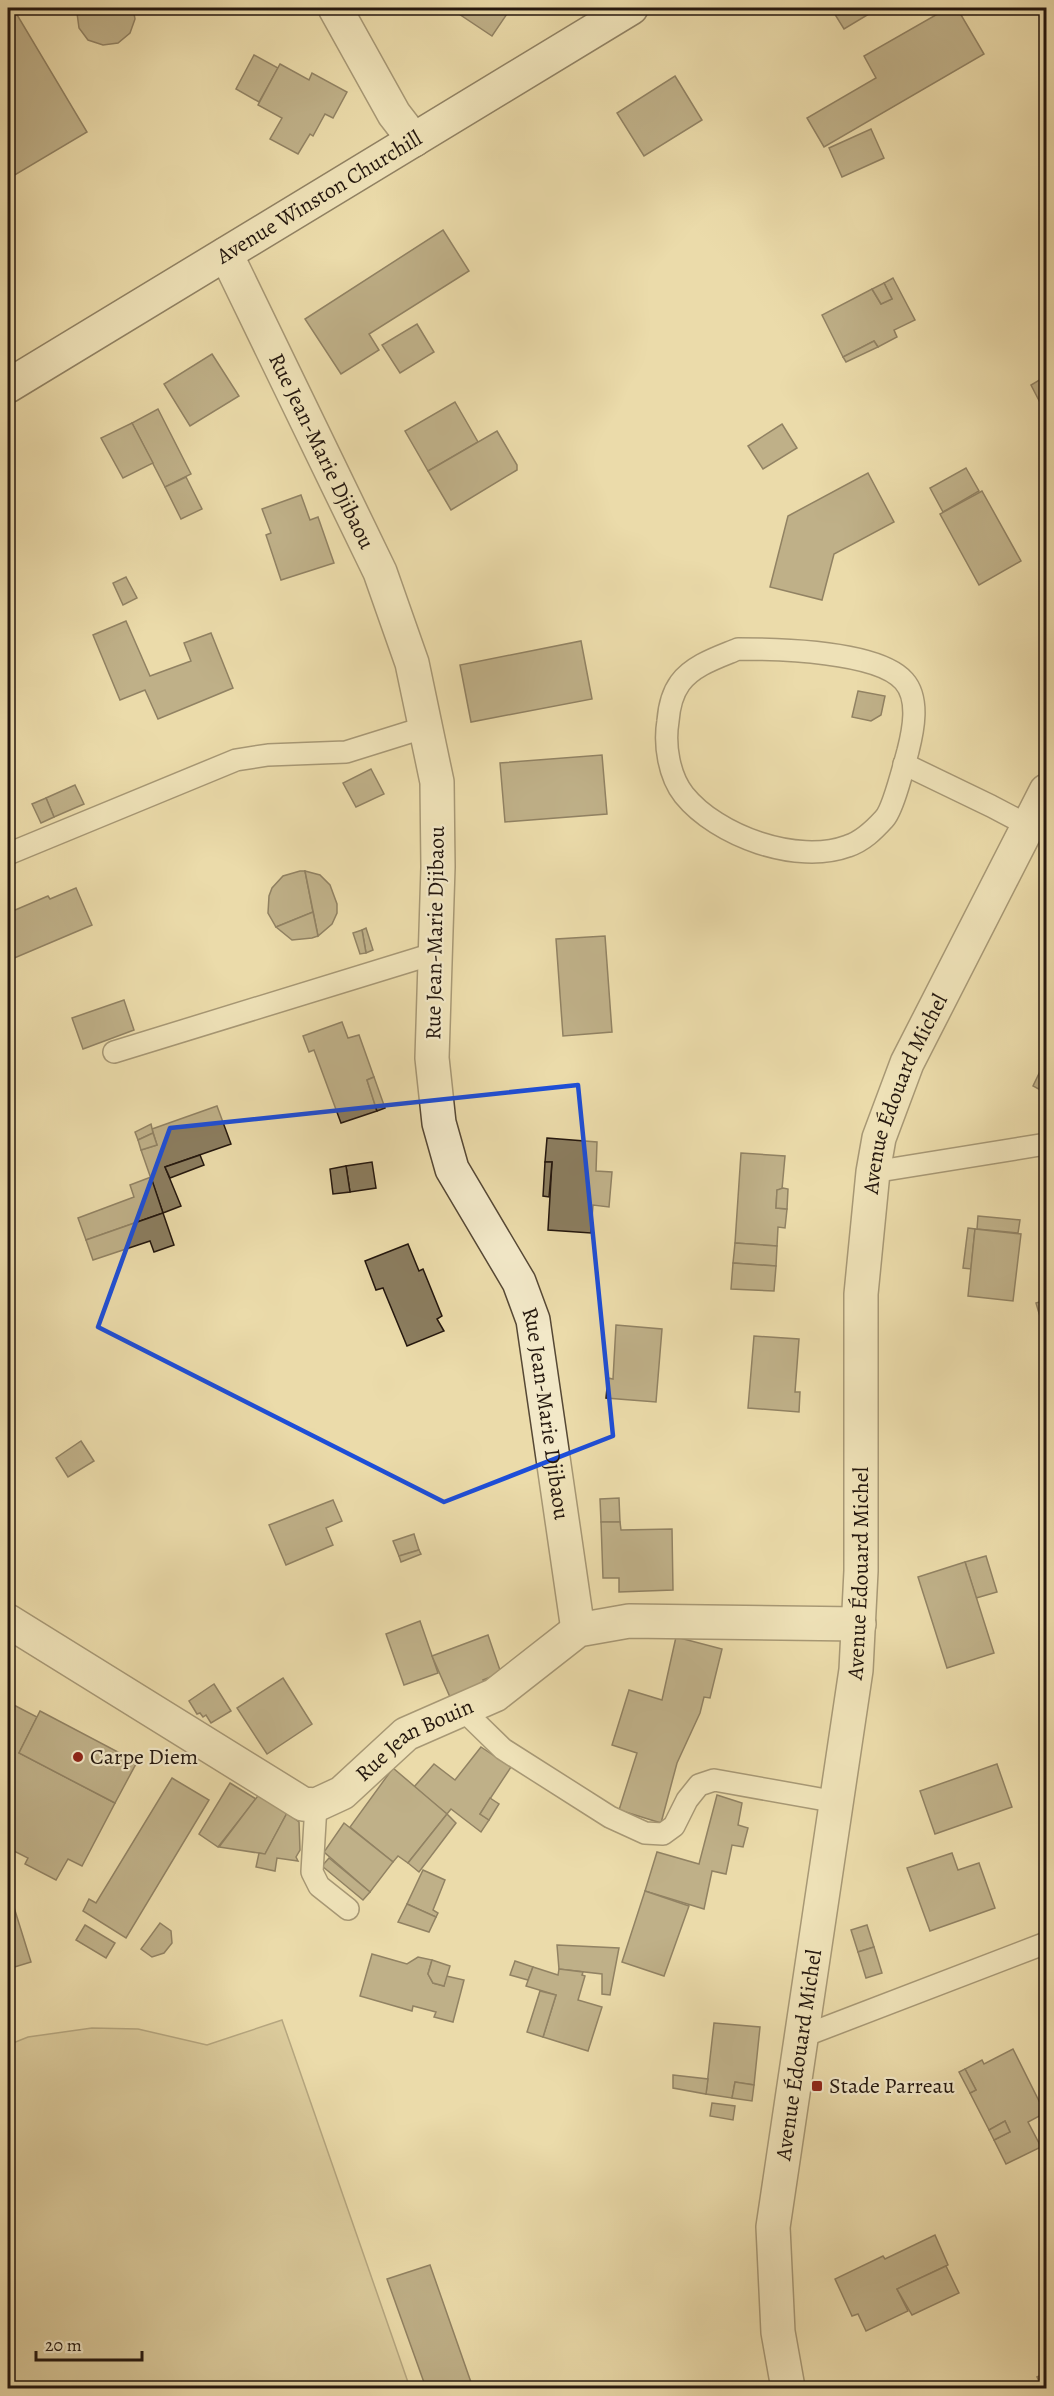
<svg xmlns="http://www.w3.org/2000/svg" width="1054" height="2396" viewBox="0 0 1054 2396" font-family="Alegreya,serif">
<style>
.green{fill:#c9ba8f;stroke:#76684e;stroke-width:1.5}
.building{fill:#8b7d5f;stroke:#24170e;stroke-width:1.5}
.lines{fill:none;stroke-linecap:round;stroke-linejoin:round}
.lane-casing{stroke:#564835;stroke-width:24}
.street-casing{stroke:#564835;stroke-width:36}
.secondary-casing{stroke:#24170e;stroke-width:36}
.lane{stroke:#f2e8c8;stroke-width:21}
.street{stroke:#f2e8c8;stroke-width:33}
.secondary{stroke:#f2e8c8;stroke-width:33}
.marked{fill:none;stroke:#1d4ed8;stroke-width:4.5;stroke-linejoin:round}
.poi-dot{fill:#8f2418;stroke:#f2e8c8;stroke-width:2}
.labels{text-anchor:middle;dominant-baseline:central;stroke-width:4.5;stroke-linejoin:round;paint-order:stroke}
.street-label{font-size:22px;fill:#24170e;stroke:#f2e8c8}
.poi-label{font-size:22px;fill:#24170e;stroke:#f2e8c8;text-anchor:start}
</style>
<rect width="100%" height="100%" fill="#ebdbaa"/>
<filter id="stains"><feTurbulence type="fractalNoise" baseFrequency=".00333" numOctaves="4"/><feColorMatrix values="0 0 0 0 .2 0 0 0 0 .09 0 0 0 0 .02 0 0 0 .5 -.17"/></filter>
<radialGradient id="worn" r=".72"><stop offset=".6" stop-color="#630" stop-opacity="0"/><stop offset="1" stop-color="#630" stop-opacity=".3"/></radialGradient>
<!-- green -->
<path class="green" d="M282,2020L410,2388H8V2045L28,2037L92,2028L138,2029L207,2045Z"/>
<!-- building -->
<g class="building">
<path d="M8,8H13L87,132L8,179Z"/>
<path d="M79,8H133L135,19L130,33L118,43L103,45L88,40L79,28L77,13Z"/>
<path d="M450,8H511L492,36Z"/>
<path d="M831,8H879L844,29Z"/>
<path d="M948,8H957L984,54L824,147L807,118L876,78L864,56Z"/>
<path d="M254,55L278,68L259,102L236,89Z"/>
<path d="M280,64L309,80L312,73L347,92L333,118L325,114L313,136L310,134L298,154L270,139L282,118L258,105Z"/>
<path d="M675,76L702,120L644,156L617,113Z"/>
<path d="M871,129L884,158L842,177L829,148Z"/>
<path d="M443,230L469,271L369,334L379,350L341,374L305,319Z"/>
<path d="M893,278L915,320L894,330L897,337L878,347L874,341L843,357L822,315L872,289L881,304L892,299L884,283Z"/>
<path d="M884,283L892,299L881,304L872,289Z"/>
<path d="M417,324L434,352L400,373L382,345Z"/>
<path d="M874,341L878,347L846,362L843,357Z"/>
<path d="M212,354L239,396L190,426L164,384Z"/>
<path d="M1046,376V414L1031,385Z"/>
<path d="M455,402L478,442L428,471L405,431Z"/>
<path d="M158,409L191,474L165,487L132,423Z"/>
<path d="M132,423L153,463L123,478L101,438Z"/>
<path d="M782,424L797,448L763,469L748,446Z"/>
<path d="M497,431L517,465V470L451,510L428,471Z"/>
<path d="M966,468L979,491L943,512L930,488Z"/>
<path d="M868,473L894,522L834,554L822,600L770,587L788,516Z"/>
<path d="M186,477L202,509L181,519L165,487Z"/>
<path d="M982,491L1021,561L979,585L940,514Z"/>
<path d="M301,495L310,520L318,517L334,563L281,580L266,535L271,533L262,509Z"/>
<path d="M126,577L137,598L123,605L113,583Z"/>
<path d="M126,621L150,676L191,661L184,643L211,633L233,688L158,719L145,690L120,700L93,635Z"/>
<path d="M581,641L592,699L471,722L460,665Z"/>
<path d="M858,691L885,696L881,715L871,721L852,717Z"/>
<path d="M602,755L607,814L505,822L500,763Z"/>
<path d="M371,769L384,794L356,807L343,783Z"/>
<path d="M75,785L84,804L54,817L46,798Z"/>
<path d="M46,798L54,817L41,823L32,804Z"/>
<path d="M300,871H305L313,912L276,927L268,913L269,896L272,888L283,876Z"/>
<path d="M305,871L320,875L330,885L337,904V913L332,924L318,936Z"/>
<path d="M76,888L92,925L12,959L8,948V913L48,896L50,899Z"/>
<path d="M313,912L318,936L312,938L292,940L276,927Z"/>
<path d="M366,928L373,950L366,953L362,930Z"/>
<path d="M362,930L366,953L360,954L353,933Z"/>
<path d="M605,936L612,1032L563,1036L556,939Z"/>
<path d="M124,1000L134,1030L83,1049L72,1018Z"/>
<path d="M342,1022L348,1038L359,1035L374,1077L367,1080L377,1111L341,1123L314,1050L309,1052L303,1036Z"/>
<path d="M1046,1059V1093L1033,1086Z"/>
<path d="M374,1077L385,1108L377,1111L367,1080Z"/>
<path d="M217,1106L231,1144L165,1167L181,1206L163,1213L141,1150L157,1145L152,1129Z"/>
<path d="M151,1124L153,1133L138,1140L135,1132Z"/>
<path d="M153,1133L157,1145L141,1150L138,1140Z"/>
<path d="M547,1138L597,1142L596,1171L612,1172L609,1207L593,1205L591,1233L548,1230L552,1162H545Z"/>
<path d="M741,1153L785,1156L782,1189L777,1190L776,1208L787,1209L785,1228L778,1227L777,1246L735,1243Z"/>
<path d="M200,1155L204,1165L170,1178L165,1167Z"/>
<path d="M372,1162L376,1188L350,1192L346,1166Z"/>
<path d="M545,1162H552L549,1197L543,1196Z"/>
<path d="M346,1166L350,1192L333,1194L330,1169Z"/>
<path d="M151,1177L163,1213L86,1240L78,1218L134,1197L130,1185Z"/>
<path d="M783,1188L788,1189L787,1209L776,1208L777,1190Z"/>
<path d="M163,1213L174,1245L154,1252L150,1241L93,1260L86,1240Z"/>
<path d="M978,1216L1020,1220L1018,1233L977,1229Z"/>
<path d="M968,1228L975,1229L971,1269L963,1268Z"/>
<path d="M975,1229L1021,1234L1013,1301L968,1296Z"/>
<path d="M735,1243L777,1246L776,1266L733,1263Z"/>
<path d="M408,1244L419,1271L423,1269L442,1316L437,1319L444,1331L407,1346L383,1288L376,1290L365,1261Z"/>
<path d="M733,1263L776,1266L774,1291L731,1289Z"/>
<path d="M1046,1300V1330H1044L1036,1303Z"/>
<path d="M616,1325L662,1329L656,1402L606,1398L608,1378L613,1379Z"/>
<path d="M754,1336L799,1339L795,1392H800L799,1412L748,1408Z"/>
<path d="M81,1441L94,1461L68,1477L56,1458Z"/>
<path d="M619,1498L620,1522H601L600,1499Z"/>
<path d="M333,1500L342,1521L326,1528L333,1545L286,1565L269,1525Z"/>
<path d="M601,1522H620L621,1530L672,1529L673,1590L619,1592V1578H603Z"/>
<path d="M414,1534L419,1550L399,1556L393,1541Z"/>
<path d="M419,1550L421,1554L401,1562L399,1556Z"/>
<path d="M986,1556L997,1592L976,1598L965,1562Z"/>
<path d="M965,1562L994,1653L947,1668L918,1577Z"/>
<path d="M420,1621L438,1673L404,1685L386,1634Z"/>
<path d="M488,1635L501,1673L483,1680L486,1685L450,1697L432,1656Z"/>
<path d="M676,1637L722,1649L710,1698L704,1697L700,1713L677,1763L661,1823L619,1810L637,1753L612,1745L629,1690L662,1700Z"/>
<path d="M283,1678L312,1724L267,1754L237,1708Z"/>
<path d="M214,1684L231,1711L211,1723L206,1715L203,1717L200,1713L197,1714L189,1701Z"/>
<path d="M8,1702L37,1717L19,1753L115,1803L82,1866L68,1859L56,1880L25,1864L28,1858L8,1848Z"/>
<path d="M40,1711L137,1762L115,1803L19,1753Z"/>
<path d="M481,1747L511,1767L480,1814L489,1820L481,1832L451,1809L447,1814L414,1787L434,1764L455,1780Z"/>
<path d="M997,1764L1012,1807L935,1834L920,1791Z"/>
<path d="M393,1768L447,1814L408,1863L398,1856L393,1862L350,1827Z"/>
<path d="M172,1778L209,1800L126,1938L83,1911L89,1899L96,1903Z"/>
<path d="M230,1783L256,1799L218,1847L199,1834Z"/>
<path d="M260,1793L287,1813L265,1854L219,1847Z"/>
<path d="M717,1795L742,1803L738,1825L748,1828L743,1847L732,1845L726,1874L712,1871L704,1909L645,1891L657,1852L699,1864Z"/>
<path d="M490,1798L499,1804L489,1820L480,1814Z"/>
<path d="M287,1813L299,1822L300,1850L296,1857L298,1861L277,1858L275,1871L256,1867L259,1853L265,1854Z"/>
<path d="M447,1814L456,1823L419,1872L408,1863Z"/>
<path d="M344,1823L393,1862L370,1892L324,1852Z"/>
<path d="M952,1853L958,1870L979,1863L995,1908L930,1931L907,1868Z"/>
<path d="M329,1858L370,1892L363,1900L322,1866Z"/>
<path d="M423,1870L445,1880L433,1910L438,1913L436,1917L407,1904Z"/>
<path d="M8,1888L31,1962L8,1969Z"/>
<path d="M645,1891L689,1906L664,1976L622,1962Z"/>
<path d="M407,1904L436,1917L429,1932L398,1922Z"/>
<path d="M160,1923L171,1931L172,1943L164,1953L152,1957L141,1949Z"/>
<path d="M85,1925L115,1943L106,1958L76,1940Z"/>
<path d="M867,1925L874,1947L858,1952L851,1930Z"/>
<path d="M557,1945L619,1948L610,1995L602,1994V1974L559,1969Z"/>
<path d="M874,1947L882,1973L866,1978L858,1952Z"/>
<path d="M372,1954L407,1964L418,1957L432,1960L428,1974L433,1983L444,1986L446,1976L464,1980L453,2022L434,2017L436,2012L413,2006L412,2011L360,1996Z"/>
<path d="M432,1960L450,1966L444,1986L433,1983L428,1974Z"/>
<path d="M515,1961L533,1967L528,1980L510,1975Z"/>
<path d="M533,1967L558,1975L559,1969L583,1972L582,1975L585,1976L578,2000L602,2007L588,2051L543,2037L556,1995L526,1986Z"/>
<path d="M540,1991L556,1995L543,2037L527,2032Z"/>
<path d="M714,2023L760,2027L754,2085L735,2082L732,2098L706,2094Z"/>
<path d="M1013,2049L1045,2113L1028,2122L1041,2147L1006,2164L994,2140L1010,2132L1005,2121L989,2130L970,2093L976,2090L965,2069L982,2060L984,2064Z"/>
<path d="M965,2069L976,2090L970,2093L959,2072Z"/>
<path d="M673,2075L708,2079L706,2094L673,2088Z"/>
<path d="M735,2082L754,2085L752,2101L732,2098Z"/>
<path d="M712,2103L735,2106L733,2120L710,2116Z"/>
<path d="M1005,2121L1010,2132L994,2140L989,2130Z"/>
<path d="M935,2235L948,2265L897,2289L908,2311L866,2331L858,2314L852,2316L835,2279L883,2256L885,2259Z"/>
<path d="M430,2265L473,2388H426L387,2279Z"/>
<path d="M946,2266L959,2293L912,2315L897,2289Z"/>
<path d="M1046,2373V2388H1042L1037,2377Z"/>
</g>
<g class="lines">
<!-- lane casing -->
<g class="lane-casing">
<g id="lane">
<path d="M738,649C777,649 878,651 904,681C920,699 913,731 908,751C904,765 893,810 884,819C874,830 863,841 848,846C797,865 717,836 684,795C669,776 664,745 668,721C669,708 672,694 680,683C693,665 719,657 738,649Z"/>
<path d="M904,764L991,806L1029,826"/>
<path d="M8,854L236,760L268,755L346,752L426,727"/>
<path d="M114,1052L436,953"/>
<path d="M873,1172L1046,1144"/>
<path d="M462,1709L503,1749L610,1817L645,1833L663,1834L674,1826L687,1800L699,1785L714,1780L837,1802"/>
<path d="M316,1805L312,1872L319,1886L348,1909"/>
<path d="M801,2037L1046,1943"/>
</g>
</g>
<!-- street casing -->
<g class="street-casing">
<g id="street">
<path d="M335,8L394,114L414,140"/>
<path id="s1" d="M226,254L380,572L412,663L437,782L438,867L432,1058L439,1123L452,1169L519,1282L533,1320L578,1630"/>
<path id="s2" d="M8,1621L303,1804L316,1805L342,1793L406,1734L495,1695L578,1630L629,1621L859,1624"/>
<path id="s3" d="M788,2388L778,2332L773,2227L856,1670L861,1571V1294L873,1172L879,1138L907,1063L1046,791"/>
</g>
</g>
<!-- secondary casing -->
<g class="secondary-casing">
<g id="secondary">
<path id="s4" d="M8,386L631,8"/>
</g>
</g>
<!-- lane -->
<use href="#lane" class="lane"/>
<!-- street -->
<use href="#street" class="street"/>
<!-- secondary -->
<use href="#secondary" class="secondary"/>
</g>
<!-- marked area -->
<path d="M0 0H1054V2396H0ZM578,1085L613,1436L444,1502L98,1327L170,1128Z" fill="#ebdbaa" fill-opacity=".55" fill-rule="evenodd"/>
<path class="marked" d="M578,1085L613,1436L444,1502L98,1327L170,1128Z"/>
<!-- markers -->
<g class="poi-dot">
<circle cx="78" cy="1757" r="6"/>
<rect x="811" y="2080" width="12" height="12" rx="3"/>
</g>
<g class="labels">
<!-- street labels -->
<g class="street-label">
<text stroke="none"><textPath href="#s4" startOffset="364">Avenue Winston Churchill</textPath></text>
<text stroke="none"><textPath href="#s1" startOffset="219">Rue Jean-Marie Djibaou</textPath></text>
<text transform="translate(435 933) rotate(-89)">Rue Jean-Marie Djibaou</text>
<text stroke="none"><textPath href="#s3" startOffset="1308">Avenue Édouard Michel</textPath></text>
<text stroke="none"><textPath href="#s1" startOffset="1227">Rue Jean-Marie Djibaou</textPath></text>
<text stroke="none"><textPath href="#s3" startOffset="822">Avenue Édouard Michel</textPath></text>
<text stroke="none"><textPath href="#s2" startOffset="480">Rue Jean Bouin</textPath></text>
<text stroke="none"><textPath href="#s3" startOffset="336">Avenue Édouard Michel</textPath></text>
</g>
<!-- poi labels -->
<g class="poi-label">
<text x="90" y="1757">Carpe Diem</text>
<text x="829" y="2086">Stade Parreau</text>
</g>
</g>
<!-- margin -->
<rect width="1054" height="2396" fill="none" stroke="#ebdbaa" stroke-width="30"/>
<rect x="9" y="9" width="1036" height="2378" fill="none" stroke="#24170e" stroke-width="3"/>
<rect x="15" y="15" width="1024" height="2366" fill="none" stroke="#24170e" stroke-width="1.5"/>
<!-- scale -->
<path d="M36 2351v9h106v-9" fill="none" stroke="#24170e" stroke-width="3"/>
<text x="45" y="2351" font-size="18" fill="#24170e" stroke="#f2e8c8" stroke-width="4.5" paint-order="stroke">20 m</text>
<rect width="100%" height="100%" filter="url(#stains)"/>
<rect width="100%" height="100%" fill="url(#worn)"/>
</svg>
